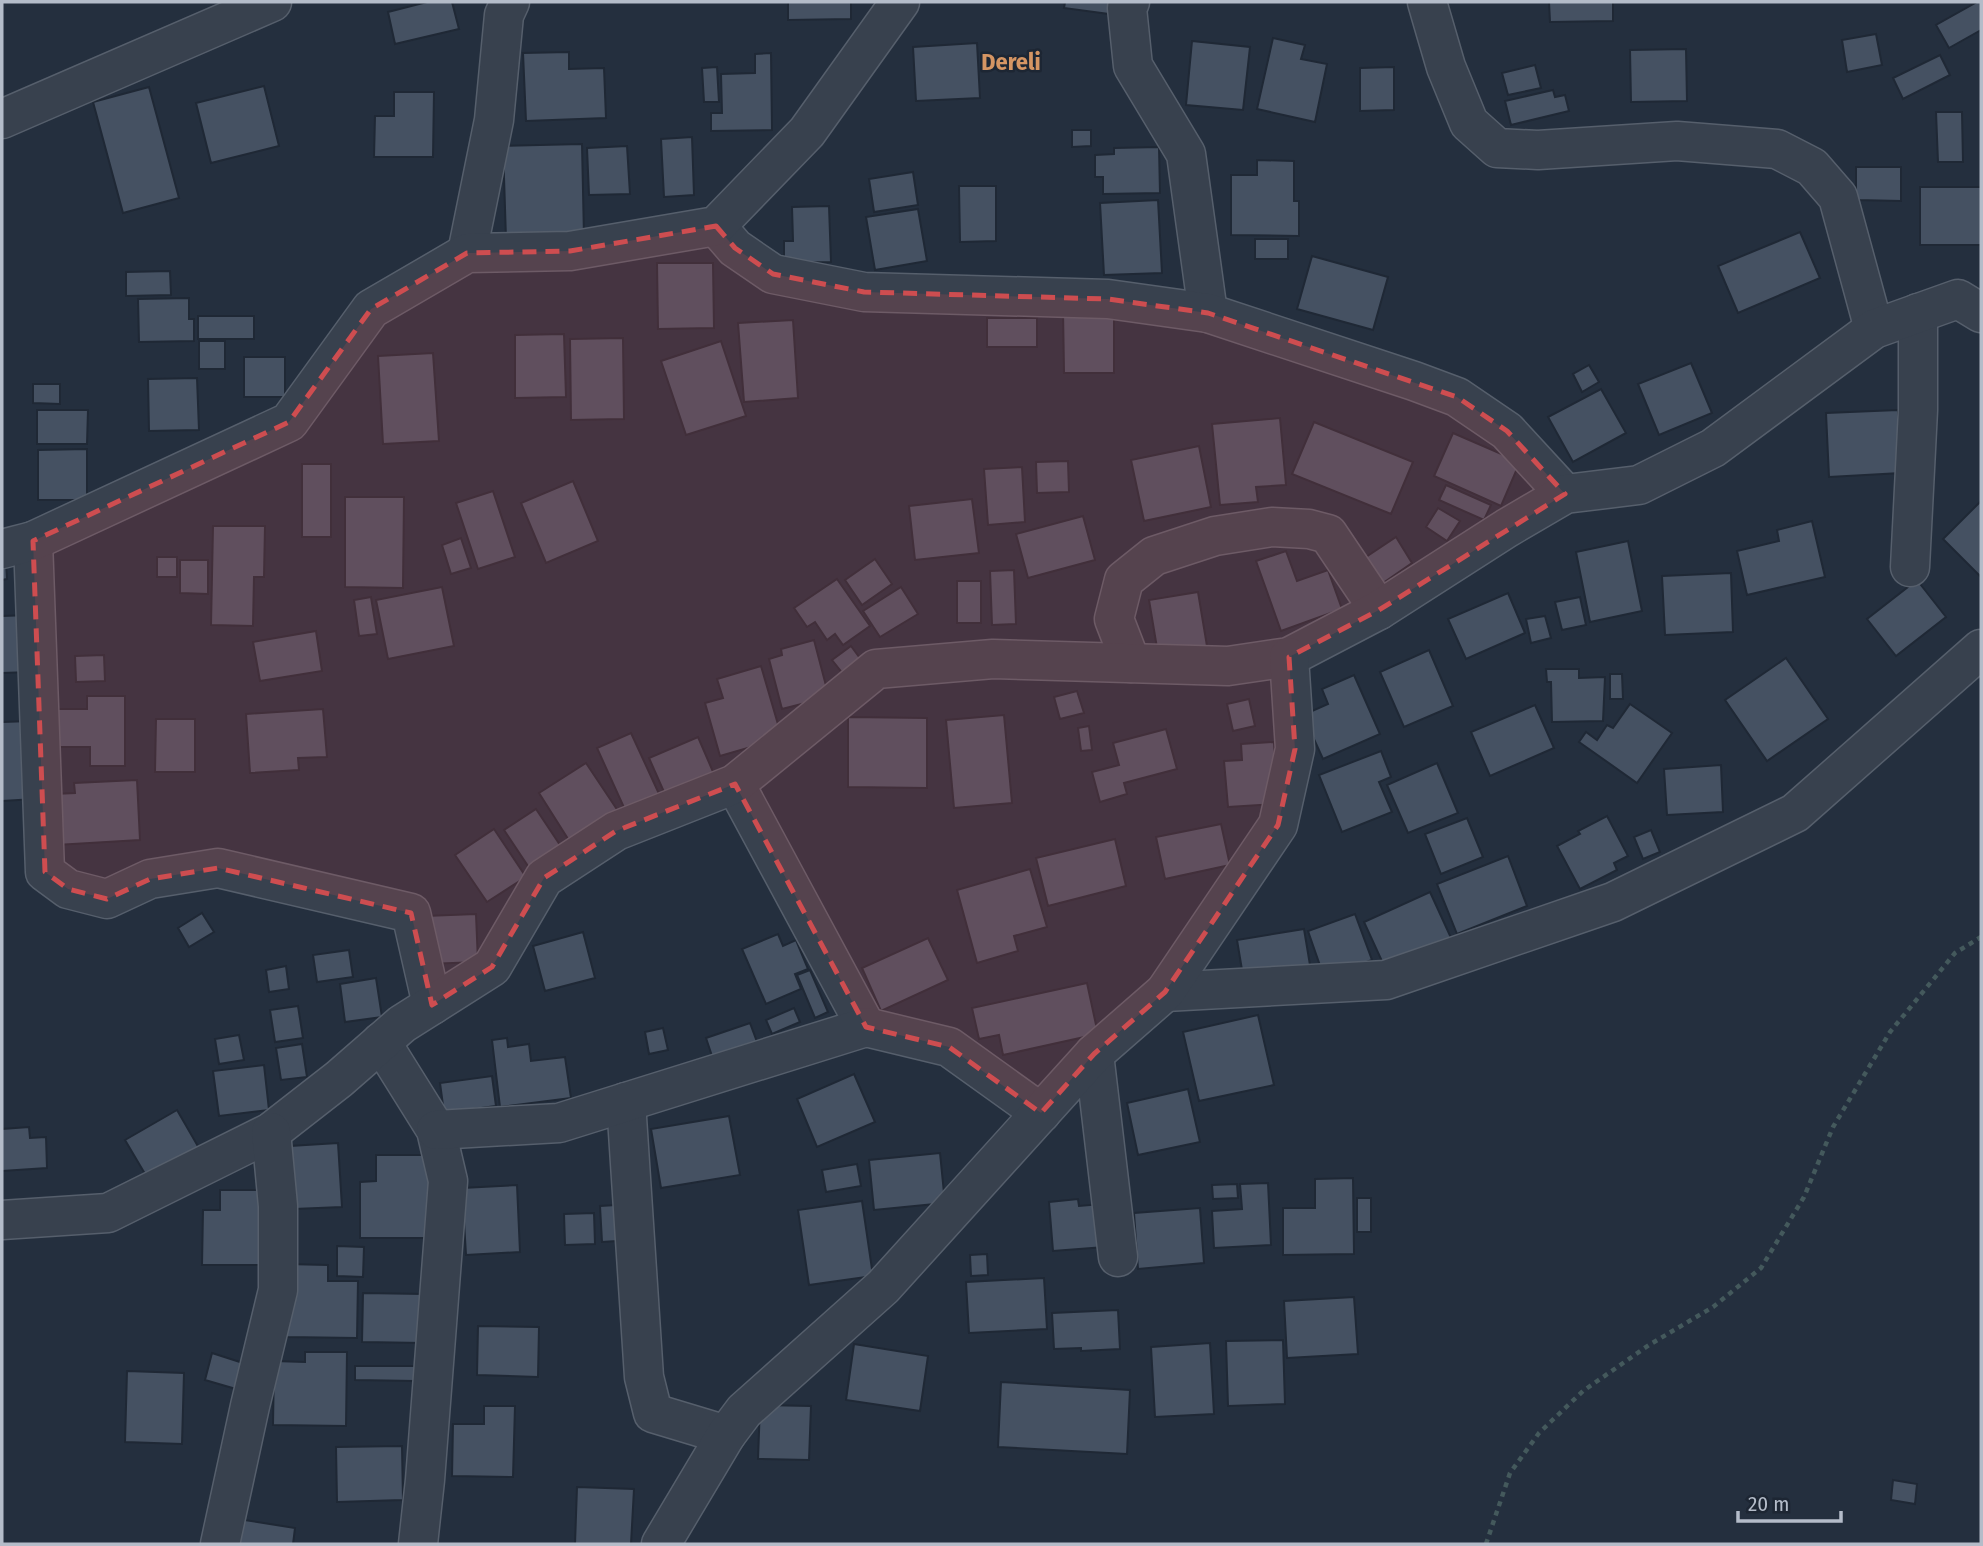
<svg xmlns="http://www.w3.org/2000/svg" width="1983" height="1546" viewBox="0 0 1983 1546" font-family="'Fira Sans Condensed',sans-serif">
<style>
.building{fill:#455162;stroke:#1f2835;stroke-width:2}
.lines{fill:none;stroke-linecap:round;stroke-linejoin:round}
.minor-casing{stroke:#565f6c;stroke-width:41}
.path{stroke:#44595c;stroke-width:4.5;stroke-dasharray:5 5;stroke-linecap:butt}
.minor{stroke:#38414e;stroke-width:38}
.marked{fill:#ce4d50;fill-opacity:0.2;stroke:#ce4d50;stroke-width:5;stroke-dasharray:14 9;stroke-linejoin:round}
.labels{text-anchor:middle;dominant-baseline:central;stroke-width:5;stroke-linejoin:round;paint-order:stroke}
.quarter-label{font-size:24px;font-weight:bold;fill:#d59563;stroke:#1d2633}
</style>
<rect width="100%" height="100%" fill="#242f3e"/>
<!-- building -->
<g class="building">
<path d="M427,2H452L459,29L395,44L388,12Z"/>
<path d="M788,2H851V19L788,20Z"/>
<path d="M1065,2H1125L1124,16L1064,8Z"/>
<path d="M1549,2H1613V21L1550,22Z"/>
<path d="M1977,2H1981V30L1949,48L1936,25Z"/>
<path d="M1876,34L1882,65L1847,72L1842,40Z"/>
<path d="M1273,38L1305,45L1301,59L1327,64L1315,122L1257,109Z"/>
<path d="M1192,41L1250,47L1243,110L1186,105Z"/>
<path d="M977,43L980,98L916,101L913,47Z"/>
<path d="M1686,49L1687,101L1631,102L1630,50Z"/>
<path d="M569,52V69L604,68L606,118L526,121L523,53Z"/>
<path d="M771,53L772,130L711,131V113H722L721,74L755,73V54Z"/>
<path d="M1940,55L1950,75L1903,99L1893,78Z"/>
<path d="M1535,65L1541,88L1508,95L1502,73Z"/>
<path d="M717,67L719,102H704L702,68Z"/>
<path d="M1394,67V110L1360,111V68Z"/>
<path d="M264,86L279,146L211,163L196,103Z"/>
<path d="M149,87L179,198L123,213L93,102Z"/>
<path d="M1553,90L1555,97L1565,95L1569,111L1511,125L1505,101Z"/>
<path d="M394,92H434L433,157H374L375,116H394Z"/>
<path d="M1936,112H1962L1963,162H1938Z"/>
<path d="M1072,130H1091V146L1072,147Z"/>
<path d="M692,137L694,195L664,197L661,139Z"/>
<path d="M582,144L584,237L506,239L503,146Z"/>
<path d="M627,146L630,194L589,195L587,148Z"/>
<path d="M1159,147L1160,193L1103,194V177H1095V155L1114,154V148Z"/>
<path d="M1257,160L1294,161V201H1299V236L1231,235V175H1257Z"/>
<path d="M1856,167H1901V201L1856,200Z"/>
<path d="M913,172L918,205L874,212L869,179Z"/>
<path d="M959,186H996V241L960,242Z"/>
<rect x="1920" y="187" width="61" height="58"/>
<path d="M1158,200L1162,273L1104,275L1100,203Z"/>
<path d="M829,206L831,262L784,263V241H793L792,207Z"/>
<path d="M918,209L927,261L875,270L866,217Z"/>
<path d="M1800,232L1820,278L1738,313L1718,266Z"/>
<rect x="1255" y="239" width="33" height="20"/>
<path d="M1312,256L1388,277L1373,330L1297,309Z"/>
<path d="M657,263H713L714,328L658,329Z"/>
<path d="M170,271L171,295L126,296V272Z"/>
<path d="M189,298V319H194V341L139,342L138,299Z"/>
<path d="M1063,310H1114V373H1064Z"/>
<rect x="198" y="316" width="56" height="23"/>
<rect x="987" y="318" width="50" height="29"/>
<path d="M793,320L798,398L744,402L738,323Z"/>
<path d="M564,334L566,397L515,398V335Z"/>
<path d="M623,338L624,419L571,420L570,339Z"/>
<rect x="199" y="341" width="26" height="28"/>
<path d="M721,341L746,416L686,435L661,361Z"/>
<path d="M433,353L439,441L383,444L378,356Z"/>
<rect x="244" y="357" width="41" height="40"/>
<path d="M1691,363L1712,413L1659,435L1638,384Z"/>
<path d="M1589,365L1599,382L1582,392L1573,374Z"/>
<path d="M197,378L199,430L149,431L148,379Z"/>
<path d="M33,384H60V404L33,403Z"/>
<path d="M1601,389L1626,433L1573,462L1548,417Z"/>
<path d="M37,410H88L87,444H37Z"/>
<path d="M1898,410L1901,473L1829,477L1826,413Z"/>
<path d="M1280,418L1286,485L1256,487L1258,502L1220,505L1212,424Z"/>
<path d="M1314,422L1413,462L1391,514L1292,474Z"/>
<path d="M1453,433L1520,462L1501,506L1434,476Z"/>
<path d="M1199,446L1211,507L1144,521L1131,460Z"/>
<path d="M87,449V500H38V450Z"/>
<path d="M1068,461L1069,492L1037,493L1036,462Z"/>
<rect x="302" y="464" width="29" height="73"/>
<path d="M1022,467L1025,522L988,525L984,469Z"/>
<path d="M573,481L598,541L546,563L521,503Z"/>
<path d="M1446,485L1491,505L1484,520L1439,500Z"/>
<path d="M493,491L515,557L478,569L456,503Z"/>
<path d="M345,497H404L403,588L345,587Z"/>
<path d="M972,499L979,553L915,560L909,506Z"/>
<path d="M1981,501V577L1943,539Z"/>
<path d="M1438,508L1460,521L1447,541L1426,527Z"/>
<path d="M1083,516L1095,560L1028,578L1016,534Z"/>
<path d="M1812,521L1825,577L1747,595L1737,551L1779,541L1777,530Z"/>
<path d="M213,526H265L264,577H254L253,626L211,625Z"/>
<path d="M1396,537L1412,563L1383,583L1366,557Z"/>
<path d="M461,538L471,568L451,574L442,545Z"/>
<path d="M1628,541L1642,611L1590,622L1576,552Z"/>
<path d="M1286,551L1297,581L1328,570L1342,609L1281,631L1256,561Z"/>
<rect x="157" y="557" width="20" height="20"/>
<path d="M875,559L892,584L862,605L845,580Z"/>
<path d="M180,560H208V594L180,593Z"/>
<path d="M2,562H6L7,579L2,580Z"/>
<path d="M1014,570L1016,624L992,625L990,571Z"/>
<path d="M1731,573L1733,632L1665,635L1662,576Z"/>
<path d="M837,579L870,626L843,645L835,634L827,640L815,622L807,627L794,608Z"/>
<path d="M1917,580L1946,617L1896,656L1867,619Z"/>
<rect x="957" y="581" width="24" height="42"/>
<path d="M442,587L454,646L388,659L376,600Z"/>
<path d="M901,587L918,614L880,637L863,611Z"/>
<path d="M1198,592L1208,652L1159,660L1149,600Z"/>
<path d="M1508,593L1525,633L1466,659L1448,619Z"/>
<path d="M371,597L377,634L359,636L354,600Z"/>
<path d="M1580,597L1586,625L1562,630L1555,602Z"/>
<path d="M29,615L31,672L2,673V616Z"/>
<path d="M1545,616L1551,638L1531,643L1526,619Z"/>
<path d="M316,631L322,671L260,681L253,642Z"/>
<path d="M814,640L829,697L782,709L769,659L782,655L781,649Z"/>
<path d="M851,646L862,661L844,675L832,660Z"/>
<path d="M1429,650L1453,706L1404,727L1380,672Z"/>
<path d="M104,655L105,681L76,682L75,656Z"/>
<path d="M1786,658L1828,719L1767,761L1725,700Z"/>
<path d="M761,666L782,738L720,756L705,703L723,698L717,679Z"/>
<path d="M1546,669H1579V678L1605,677L1603,721L1552,722L1551,682H1547Z"/>
<path d="M1610,674H1622L1623,699H1610Z"/>
<path d="M1354,675L1380,734L1323,759L1303,715L1328,704L1322,689Z"/>
<path d="M1077,691L1084,713L1060,719L1054,697Z"/>
<path d="M87,696H125V766H90V747H58V709H87Z"/>
<path d="M1249,699L1255,726L1233,731L1227,704Z"/>
<path d="M1630,704L1672,733L1637,783L1579,742L1586,732L1597,740L1607,725L1613,728Z"/>
<path d="M1535,705L1554,748L1490,776L1471,732Z"/>
<path d="M323,709L327,757L298,758L299,770L250,773L246,714Z"/>
<path d="M1004,715L1012,803L954,808L946,720Z"/>
<path d="M848,717L927,718V788L848,787Z"/>
<path d="M156,719H195V772H155Z"/>
<path d="M30,721L35,799L2,801V722Z"/>
<path d="M1089,726L1092,750L1081,751L1078,728Z"/>
<path d="M1166,729L1177,769L1124,783L1127,794L1100,802L1092,772L1119,765L1113,743Z"/>
<path d="M631,733L660,796L626,812L597,748Z"/>
<path d="M698,737L717,781L668,801L649,758Z"/>
<path d="M1274,742L1278,804L1228,807L1224,761L1242,760L1241,744Z"/>
<path d="M1381,751L1391,777L1379,782L1392,812L1342,832L1319,775Z"/>
<path d="M586,763L618,811L570,842L539,793Z"/>
<path d="M1437,763L1458,813L1408,833L1387,785Z"/>
<path d="M1721,765L1723,812L1667,815L1664,769Z"/>
<path d="M137,780L140,840L56,845L53,794L75,793L74,783Z"/>
<path d="M536,809L566,854L534,875L504,830Z"/>
<path d="M1607,816L1628,856L1614,863L1617,870L1580,889L1557,846L1580,834L1578,831Z"/>
<path d="M1467,818L1483,857L1441,874L1425,834Z"/>
<path d="M1221,824L1230,865L1165,879L1156,837Z"/>
<path d="M494,829L526,877L487,902L455,855Z"/>
<path d="M1651,830L1660,852L1643,859L1634,837Z"/>
<path d="M1115,839L1126,886L1048,906L1036,858Z"/>
<path d="M1508,856L1527,906L1457,934L1437,884Z"/>
<path d="M1030,869L1047,927L1014,936L1018,951L977,963L957,890Z"/>
<path d="M1430,892L1452,940L1386,970L1364,922Z"/>
<path d="M202,913L214,932L189,947L178,928Z"/>
<path d="M476,914L478,962L428,964L425,916Z"/>
<path d="M1355,914L1372,960L1324,977L1308,931Z"/>
<path d="M1304,929L1311,971L1244,982L1237,940Z"/>
<path d="M583,932L595,978L545,991L533,946Z"/>
<path d="M778,934L783,946L796,940L808,969L795,974L801,989L766,1004L742,949Z"/>
<path d="M928,938L948,980L881,1011L862,968Z"/>
<path d="M349,950L353,977L317,982L313,955Z"/>
<path d="M286,966L289,989L269,992L266,970Z"/>
<path d="M810,970L828,1012L815,1018L797,975Z"/>
<path d="M376,978L382,1017L345,1022L340,984Z"/>
<path d="M1087,983L1098,1034L1003,1055L999,1035L979,1039L972,1008Z"/>
<path d="M298,1006L303,1038L275,1042L270,1010Z"/>
<path d="M794,1008L800,1022L772,1034L766,1020Z"/>
<path d="M1258,1015L1274,1085L1199,1101L1183,1032Z"/>
<path d="M750,1023L760,1050L715,1065L706,1038Z"/>
<path d="M663,1028L668,1050L649,1054L645,1032Z"/>
<path d="M239,1035L244,1060L219,1064L215,1039Z"/>
<path d="M507,1038L508,1047L529,1044L531,1061L565,1057L571,1098L500,1107L492,1040Z"/>
<path d="M302,1044L307,1077L281,1080L276,1048Z"/>
<path d="M264,1065L269,1110L219,1116L213,1071Z"/>
<path d="M854,1074L875,1122L817,1147L797,1099Z"/>
<path d="M492,1076L496,1106L444,1113L440,1083Z"/>
<path d="M1188,1089L1200,1142L1138,1155L1127,1103Z"/>
<path d="M177,1110L203,1155L151,1184L125,1140Z"/>
<path d="M729,1116L740,1175L661,1188L651,1129Z"/>
<path d="M29,1127L30,1138L46,1137L47,1168L2,1171V1129Z"/>
<path d="M338,1143L342,1207L294,1209L290,1146Z"/>
<path d="M940,1153L945,1203L874,1210L869,1160Z"/>
<path d="M376,1155H433L432,1238H360V1182L376,1181Z"/>
<path d="M857,1164L861,1186L826,1192L822,1170Z"/>
<path d="M1353,1178L1354,1254L1283,1255V1208H1315V1179Z"/>
<path d="M1268,1183L1271,1245L1214,1248L1212,1211L1242,1209L1240,1184Z"/>
<path d="M1237,1184L1238,1198L1213,1199L1212,1185Z"/>
<path d="M517,1185L520,1252L466,1255L462,1188Z"/>
<path d="M220,1190H267V1265H202L203,1210H220Z"/>
<rect x="1357" y="1198" width="14" height="34"/>
<path d="M1078,1199L1079,1206L1102,1204L1105,1247L1053,1251L1049,1202Z"/>
<path d="M862,1201L873,1276L809,1285L798,1210Z"/>
<path d="M616,1205L617,1241L602,1242L600,1206Z"/>
<path d="M1200,1208L1204,1263L1138,1269L1134,1213Z"/>
<path d="M594,1213L595,1244L565,1245L564,1214Z"/>
<path d="M337,1246L364,1247L363,1277L337,1276Z"/>
<path d="M987,1254L988,1275L971,1276L970,1255Z"/>
<path d="M286,1264L328,1265V1281H358L357,1338L285,1337Z"/>
<path d="M1044,1278L1047,1329L969,1333L966,1282Z"/>
<path d="M363,1293L424,1294L423,1343L362,1342Z"/>
<path d="M1354,1297L1358,1354L1287,1358L1284,1301Z"/>
<path d="M1118,1310L1120,1349L1081,1351V1348L1054,1349L1052,1313Z"/>
<path d="M478,1326L539,1327L538,1377L477,1375Z"/>
<path d="M1283,1340L1285,1404L1228,1406L1226,1341Z"/>
<path d="M1210,1343L1214,1414L1155,1417L1151,1347Z"/>
<path d="M854,1344L928,1356L920,1411L846,1400Z"/>
<path d="M305,1352H347L346,1426L273,1425L274,1361L305,1362Z"/>
<path d="M212,1353L243,1363L236,1389L205,1380Z"/>
<path d="M355,1366H415V1381L355,1380Z"/>
<path d="M127,1371L184,1373L182,1444L125,1442Z"/>
<path d="M1001,1382L1130,1390L1127,1454L998,1447Z"/>
<path d="M760,1405L811,1406L809,1460L758,1459Z"/>
<path d="M484,1406H515L513,1477L452,1476L453,1424H484Z"/>
<path d="M402,1446L403,1500L337,1502L336,1447Z"/>
<path d="M1893,1480L1917,1484L1915,1504L1891,1500Z"/>
<path d="M577,1487L634,1489L631,1544H575Z"/>
<path d="M238,1519L295,1528L293,1544H233Z"/>
</g>
<g class="lines">
<!-- minor casing -->
<g class="minor-casing">
<g id="minor">
<path d="M1130,2L1127,8L1133,66L1186,154L1208,313"/>
<path d="M1427,2L1446,67L1469,123L1497,148L1538,150L1677,141L1777,149L1812,167L1838,197L1874,329"/>
<path d="M2,119L272,2"/>
<path d="M716,226L735,248L773,274L864,292L1108,299L1208,313L1414,381L1457,397L1507,431L1565,494"/>
<path d="M467,253L494,120L504,15L510,2"/>
<path d="M33,541L45,872L68,889L107,899L150,879L218,868L411,913L432,1005"/>
<path d="M2,549L33,541L289,422L371,309L467,253L570,251L716,226L807,132L900,2"/>
<path d="M1910,567L1918,410V313"/>
<path d="M1131,663L1114,619L1124,580L1154,556L1215,536L1272,527L1309,529L1328,534L1379,610"/>
<path d="M735,784L866,1027"/>
<path d="M1165,992L1386,980L1613,902L1795,813L1981,649"/>
<path d="M381,1042L436,1130L448,1181L425,1480L418,1544"/>
<path d="M1094,1054L1118,1257"/>
<path d="M626,1102L644,1377L653,1413L726,1435"/>
<path d="M436,1130L559,1123L866,1027L949,1047L1041,1113"/>
<path d="M2,1220L108,1213L271,1132L339,1079L402,1024L492,967L544,878L616,831L735,784L876,669L993,659L1228,666L1289,657L1379,610L1507,528L1565,494L1639,485L1713,448L1874,329L1958,299L1981,313"/>
<path d="M220,1544L250,1406L278,1290V1206L271,1132"/>
<path d="M661,1544L726,1435L744,1411L883,1287L1094,1054L1165,992L1278,825L1295,749L1289,657"/>
</g>
</g>
<!-- path -->
<path class="path" d="M1486,1544L1510,1473L1539,1433L1583,1391L1649,1345L1713,1307L1761,1268L1804,1197L1833,1127L1890,1032L1955,953L1981,937"/>
<!-- minor -->
<use href="#minor" class="minor"/>
</g>
<!-- marked area -->
<path class="marked" d="M716,226L735,248L773,274L864,292L1108,299L1208,313L1457,397L1507,431L1565,494L1379,610L1289,657L1295,749L1278,825L1165,992L1094,1054L1041,1113L949,1047L866,1027L735,784L616,831L544,878L492,967L432,1005L411,913L218,868L150,879L107,899L68,889L45,872L33,541L289,422L371,309L467,253L570,251Z"/>
<g class="labels">
<!-- quarter labels -->
<g class="quarter-label">
<text x="1011" y="62">Dereli</text>
</g>
</g>
<!-- border -->
<rect width="1983" height="1546" fill="none" stroke="#b4bcc9" stroke-width="7"/>
<!-- scale -->
<path d="M1738 1511v10h103v-10" fill="none" stroke="#b4bcc9" stroke-width="3.5"/>
<text x="1748" y="1511" font-size="21" fill="#b4bcc9" stroke="#1d2633" stroke-width="5" paint-order="stroke">20 m</text>
</svg>
